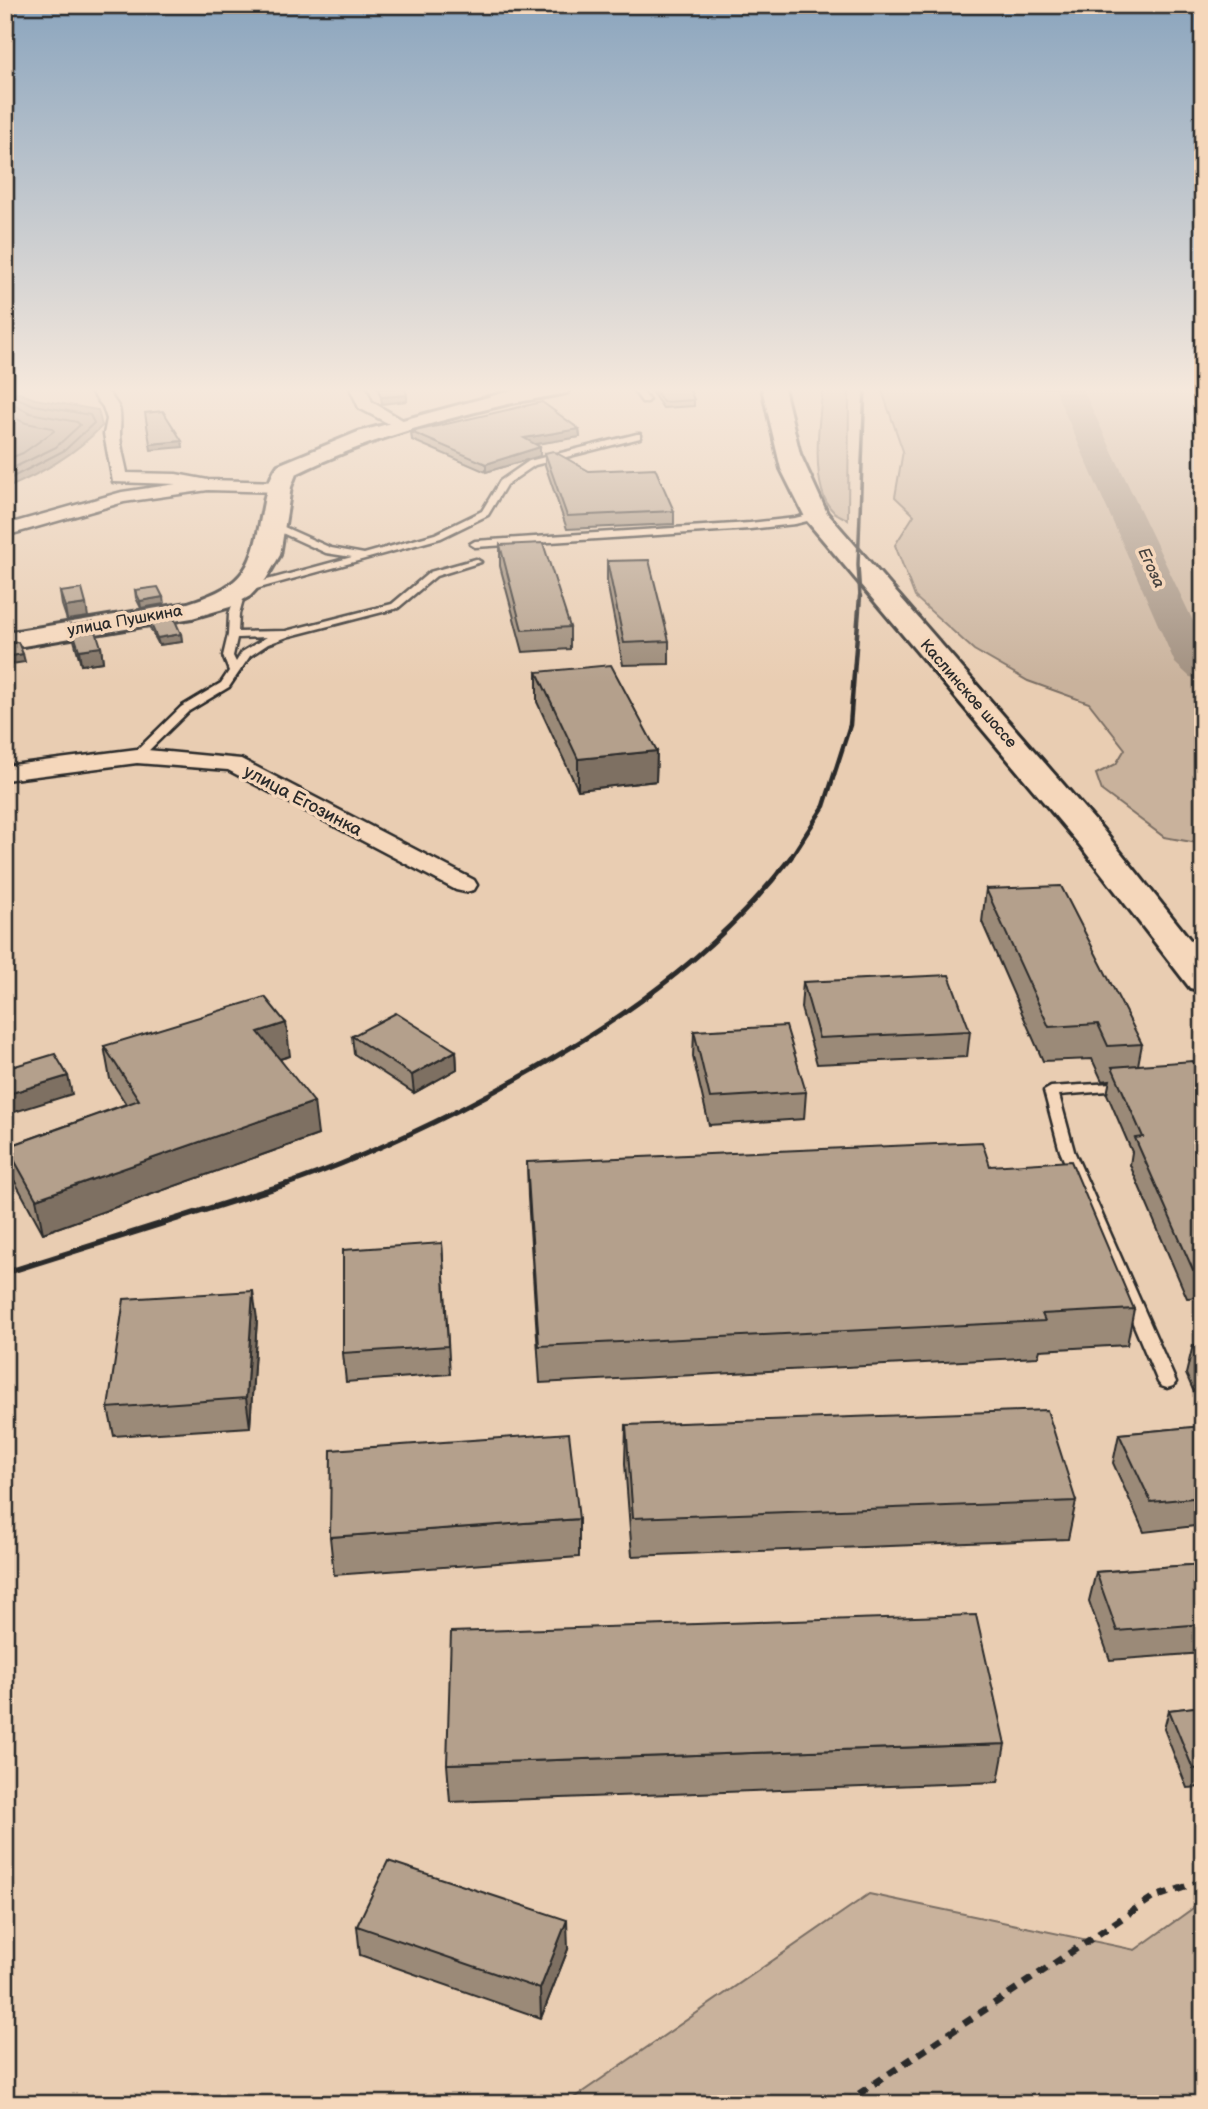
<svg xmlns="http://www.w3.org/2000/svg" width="1208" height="2109" viewBox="0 0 1208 2109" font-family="'Balsamiq Sans',sans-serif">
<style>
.green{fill:#c9b29c;stroke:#7a6e64;stroke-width:2}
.water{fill:#a08f7f;stroke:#71675d;stroke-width:2}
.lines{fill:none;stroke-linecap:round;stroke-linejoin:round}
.shore{stroke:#5a534d;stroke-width:2}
.river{fill:#a08f7f;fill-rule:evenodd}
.lane-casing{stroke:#2b2b2b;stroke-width:5}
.street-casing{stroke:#2b2b2b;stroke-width:5}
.secondary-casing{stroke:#2b2b2b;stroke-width:6}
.primary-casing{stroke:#2b2b2b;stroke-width:6}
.path{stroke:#2b2b2b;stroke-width:7;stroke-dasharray:10 8;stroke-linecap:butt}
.lane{fill:#f5d7bb;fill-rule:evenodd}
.street{fill:#f5d7bb;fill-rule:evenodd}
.secondary{fill:#f5d7bb;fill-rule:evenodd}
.primary{fill:#f5d7bb;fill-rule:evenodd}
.rail-far3{stroke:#2b2b2b;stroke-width:3.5}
.rail-far2{stroke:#2b2b2b;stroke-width:4.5}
.rail-far1{stroke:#2b2b2b;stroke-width:5}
.rail{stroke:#2b2b2b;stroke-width:6}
.wall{fill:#9b8a78;stroke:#2b2b2b;stroke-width:2}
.shaded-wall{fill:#7e7062;stroke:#2b2b2b;stroke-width:2}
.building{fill:#b4a08c;stroke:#2b2b2b;stroke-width:2}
.labels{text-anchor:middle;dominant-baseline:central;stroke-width:7;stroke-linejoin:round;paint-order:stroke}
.far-water-label{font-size:16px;font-style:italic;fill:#484440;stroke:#f5d7bb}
.far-street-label{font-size:16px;fill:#2b2b2b;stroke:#f5d7bb}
.street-label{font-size:18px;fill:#2b2b2b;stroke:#f5d7bb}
</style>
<rect width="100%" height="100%" fill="#e9cdb2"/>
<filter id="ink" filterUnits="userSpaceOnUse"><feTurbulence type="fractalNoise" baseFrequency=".0143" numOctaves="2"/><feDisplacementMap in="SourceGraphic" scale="14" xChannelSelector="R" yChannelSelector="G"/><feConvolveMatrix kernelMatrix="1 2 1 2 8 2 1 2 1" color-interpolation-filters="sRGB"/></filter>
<g filter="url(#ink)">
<!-- green -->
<g class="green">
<path d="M823,388L849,389L848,520C844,517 838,515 834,512C809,490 819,418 823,388Z"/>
<path d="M881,388H1203V844L1164,837L1102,791L1096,774L1116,764L1125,749L1089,703L1028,681L974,650L915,597L895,545L914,515L895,497L903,451Z"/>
<path d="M869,1894L1135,1950L1203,1901V2104H565Z"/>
</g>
<!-- water -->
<path class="water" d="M5,388L35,399L98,410L102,426C74,455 42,473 5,489Z"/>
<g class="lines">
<!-- shore -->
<g class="shore">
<path d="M5,400L30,413L77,422L80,425L56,447L5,472"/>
<path d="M5,414L26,423L52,428L54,431L23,453L5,460"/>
<path d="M5,481L65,450L94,423L90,415L34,405L14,397L11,388"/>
</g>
<!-- river -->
<path class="river" d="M1054,388H1082L1203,642V680L1190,677L1175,663Z"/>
<!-- lane casing -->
<g class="lane-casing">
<g id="lane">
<path d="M632,388H640L649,400L648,402H642Z"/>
<path d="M637,434H640V438L535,465L506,485L488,515L441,538L245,592L239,614L238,632L286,631L392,604L430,572L476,559L481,562L436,576L398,608L290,636L268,644L250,656L229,687L189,711L141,758H133L131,756L181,707L221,683L229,671L223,656L228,635L229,614L238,588L352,557L326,553L269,527V523H275L331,548L364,554L435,534L482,511L500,481L529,461ZM267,637L242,652L236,662L233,656L237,638Z"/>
<path d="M816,513L819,514V518L795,524L750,529L475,547L470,544L475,541L750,523L795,518Z"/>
<path d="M1127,1082L1134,1086L1132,1089L1059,1095L1074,1151L1176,1382L1173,1386L1167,1388L1161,1386L1158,1382L1060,1151L1044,1091L1051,1087Z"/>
</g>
</g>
<!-- street casing -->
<g class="street-casing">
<g id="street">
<path d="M88,388H104C122,409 121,407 120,433C120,446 125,461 127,473L176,474L208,480L279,482L288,487L279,492L208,490L124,502L5,536V525L122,492L176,484L113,482L104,434L107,419L103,407Z"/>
<path d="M350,388H366L372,402L411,425L403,430L397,428L359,408Z"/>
<path d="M137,749L241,759L474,880L477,885L474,890L465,892L456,890L228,770L137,763L5,780V766Z"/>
</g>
</g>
<!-- secondary casing -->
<g class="secondary-casing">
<path id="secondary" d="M522,388H570L567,393C547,397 527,400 508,404C436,421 363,441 296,474L291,487L280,555L266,579L250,596L230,607L192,618L5,649V633L188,603C249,584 252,566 263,507C266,492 269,478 278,465L358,432Z"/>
</g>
<!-- primary casing -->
<g class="primary-casing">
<path id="primary" d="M762,388H784L800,454L827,513L1103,830L1203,956V991L1190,988L1079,844L807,521L781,469Z"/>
</g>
<!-- path -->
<path class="path" d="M844,2104L1152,1898L1203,1881"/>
<!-- lane -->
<use href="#lane" class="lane"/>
<!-- street -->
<use href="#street" class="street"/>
<!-- secondary -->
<use href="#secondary" class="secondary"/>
<!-- primary -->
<use href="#primary" class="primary"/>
<!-- rail-far3 -->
<path class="rail-far3" d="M860,597L858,565L865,388"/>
<!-- rail-far2 -->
<path class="rail-far2" d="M790,859L824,806L850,725L860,596"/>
<!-- rail-far1 -->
<path class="rail-far1" d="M281,1186C343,1166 403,1138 461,1109C585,1045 706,969 791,857"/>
<!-- rail -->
<path class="rail" d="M5,1273L287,1184"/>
</g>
<!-- wall -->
<g class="wall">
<path d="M649,388H689L694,400V406L663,408Z"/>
<path d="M579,429L580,437L535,444L540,456L486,472L412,440L411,432Z"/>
<path d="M545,453L674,511V524L567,529L545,465Z"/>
<path d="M500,545L570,627V649L523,652L500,566Z"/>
<path d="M607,561L669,641V664L623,665L607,582Z"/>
<path d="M135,590L164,604L141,608L136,598Z"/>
<path d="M60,592L88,617L67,620L62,605Z"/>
<path d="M149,620L181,634L182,642L159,645L150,628Z"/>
<path d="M71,625L101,647L103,662L81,665L74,640Z"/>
<path d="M537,672L657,751L656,781L578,790L537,702Z"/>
<path d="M986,889L1142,1044L1138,1065L1203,1081V1297L1187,1298L1130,1165L1132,1152L1107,1094L1110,1080L1102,1081L1092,1059L1043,1061L982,922Z"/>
<path d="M803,982L970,1031L967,1057L817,1064L801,1008Z"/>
<path d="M694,1031L806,1092L804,1119L709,1125L693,1057Z"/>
<path d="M352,1036L456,1051L457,1069L414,1093L354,1054Z"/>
<path d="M104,1046L290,1056L280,1059L318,1135L43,1233L14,1180L7,1147L126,1104L110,1079Z"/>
<path d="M527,1162L990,1166L1134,1309L1127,1345L1040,1350L1038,1357L540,1383L528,1197Z"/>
<path d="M442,1243L450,1374L346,1382L343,1353Z"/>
<path d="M257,1319L250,1427L114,1436L108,1408Z"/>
<path d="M1193,1345H1203V1413L1186,1374Z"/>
<path d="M626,1425L1076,1501L1068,1539L632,1556L625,1463Z"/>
<path d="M1203,1426V1525L1144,1532L1113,1463L1119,1434Z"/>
<path d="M579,1519V1557L334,1575L330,1537Z"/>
<path d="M1203,1564V1653L1110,1660L1089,1601L1096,1572Z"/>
<path d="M1203,1706V1787L1187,1788L1164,1729L1169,1710Z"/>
<path d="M1005,1744L998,1782L450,1802L447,1764Z"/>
<path d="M357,1926L568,1949L541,2018L360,1955Z"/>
</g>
<!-- shaded-wall -->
<g class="shaded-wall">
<path d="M407,395V401L382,404L381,397Z"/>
<path d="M579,429L580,437L524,446V438Z"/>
<path d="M182,441L183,447L151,450L150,444Z"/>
<path d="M540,447V456L486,472V464Z"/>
<path d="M163,597L164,604L141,608L140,601Z"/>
<path d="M86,604L88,617L67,620L65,607Z"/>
<path d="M11,622L12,629L5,631V623Z"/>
<path d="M181,634L182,642L159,645L157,638Z"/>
<path d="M101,647L103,662L81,665L79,650Z"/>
<path d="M23,654L25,662L5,665V657Z"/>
<path d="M657,751L656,781L578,790V759Z"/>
<path d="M286,1023L290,1056L262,1064L258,1032Z"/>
<path d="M456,1051L457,1069L414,1093L412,1075Z"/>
<path d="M68,1076L72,1094L5,1115V1095Z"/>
<path d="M314,1102L318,1135L43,1233L36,1199Z"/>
<path d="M253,1291L257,1319L250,1427L246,1398Z"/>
<path d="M567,1920L568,1949L541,2018L540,1989Z"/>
</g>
<!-- building -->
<g class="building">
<path d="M378,388H405L407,395L381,397Z"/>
<path d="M654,388H689L694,400L663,402Z"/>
<path d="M542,402L579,429L524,438L540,447L486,464L411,432Z"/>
<path d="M163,411L182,441L150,444L145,413Z"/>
<path d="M553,451L589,471L655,468L674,511L567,516L545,453Z"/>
<path d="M543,543L570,627L522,630L500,545Z"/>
<path d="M649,560L669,641L624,643L607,561Z"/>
<path d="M158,587L163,597L140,601L135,590Z"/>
<path d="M82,589L86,604L65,607L60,592Z"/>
<path d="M5,608L11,622L5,623Z"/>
<path d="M173,616L181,634L157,638L149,620Z"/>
<path d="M93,622L101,647L79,650L71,625Z"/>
<path d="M18,642L23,654L5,657V644Z"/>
<path d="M611,665L657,751L578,759L537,672Z"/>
<path d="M1061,886L1142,1044L1108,1046L1098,1024L1049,1027L986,889Z"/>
<path d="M949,975L970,1031L819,1038L803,982Z"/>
<path d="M265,997L286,1023L258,1032L314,1102L36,1199L7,1147L139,1100L104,1046Z"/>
<path d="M396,1013L456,1051L412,1075L352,1036Z"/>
<path d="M786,1026L806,1092L710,1098L694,1031Z"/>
<path d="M55,1054L68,1076L5,1095V1069Z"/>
<path d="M1193,1061L1203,1081V1269L1193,1270L1135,1138L1143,1137L1112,1067Z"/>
<path d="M982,1142L990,1166L1071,1161L1134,1309L1042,1314L1045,1321L539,1346L527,1162Z"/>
<path d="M442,1243L448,1346L343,1353V1250Z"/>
<path d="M253,1291L246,1398L108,1408L124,1299Z"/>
<path d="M1193,1345H1203V1369Z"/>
<path d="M1047,1410L1076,1501L633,1518L626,1425Z"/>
<path d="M1203,1426V1497L1151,1502L1119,1434Z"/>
<path d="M569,1433L579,1519L330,1537L331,1450Z"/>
<path d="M1203,1564V1624L1117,1631L1096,1572Z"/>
<path d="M976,1615L1005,1744L447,1764L451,1632Z"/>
<path d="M1203,1706V1768L1193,1769L1169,1710Z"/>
<path d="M388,1861L567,1920L540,1989L357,1926Z"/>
</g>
</g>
<!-- sky -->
<linearGradient id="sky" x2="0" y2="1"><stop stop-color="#8ba5be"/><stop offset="0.57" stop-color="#f5e8dc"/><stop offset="1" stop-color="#f5e8dc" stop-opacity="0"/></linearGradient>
<rect width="1208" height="683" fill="url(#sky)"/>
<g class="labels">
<!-- far-water labels -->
<g class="far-water-label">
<text transform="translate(1151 568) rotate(65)">Егоза</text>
</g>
<!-- far-street labels -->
<g class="far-street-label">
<text transform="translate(125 621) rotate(-10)">улица Пушкина</text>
<text transform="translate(968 694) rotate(49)">Каслинское шоссе</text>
</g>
<!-- street labels -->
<g class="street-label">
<text transform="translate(303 801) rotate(28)">улица Егозинка</text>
</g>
</g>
<!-- margin -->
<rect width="1208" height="2109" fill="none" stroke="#f5d7bb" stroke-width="28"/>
<rect x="14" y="14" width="1180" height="2081" fill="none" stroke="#2b2b2b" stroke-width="2.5" filter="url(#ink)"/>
</svg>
